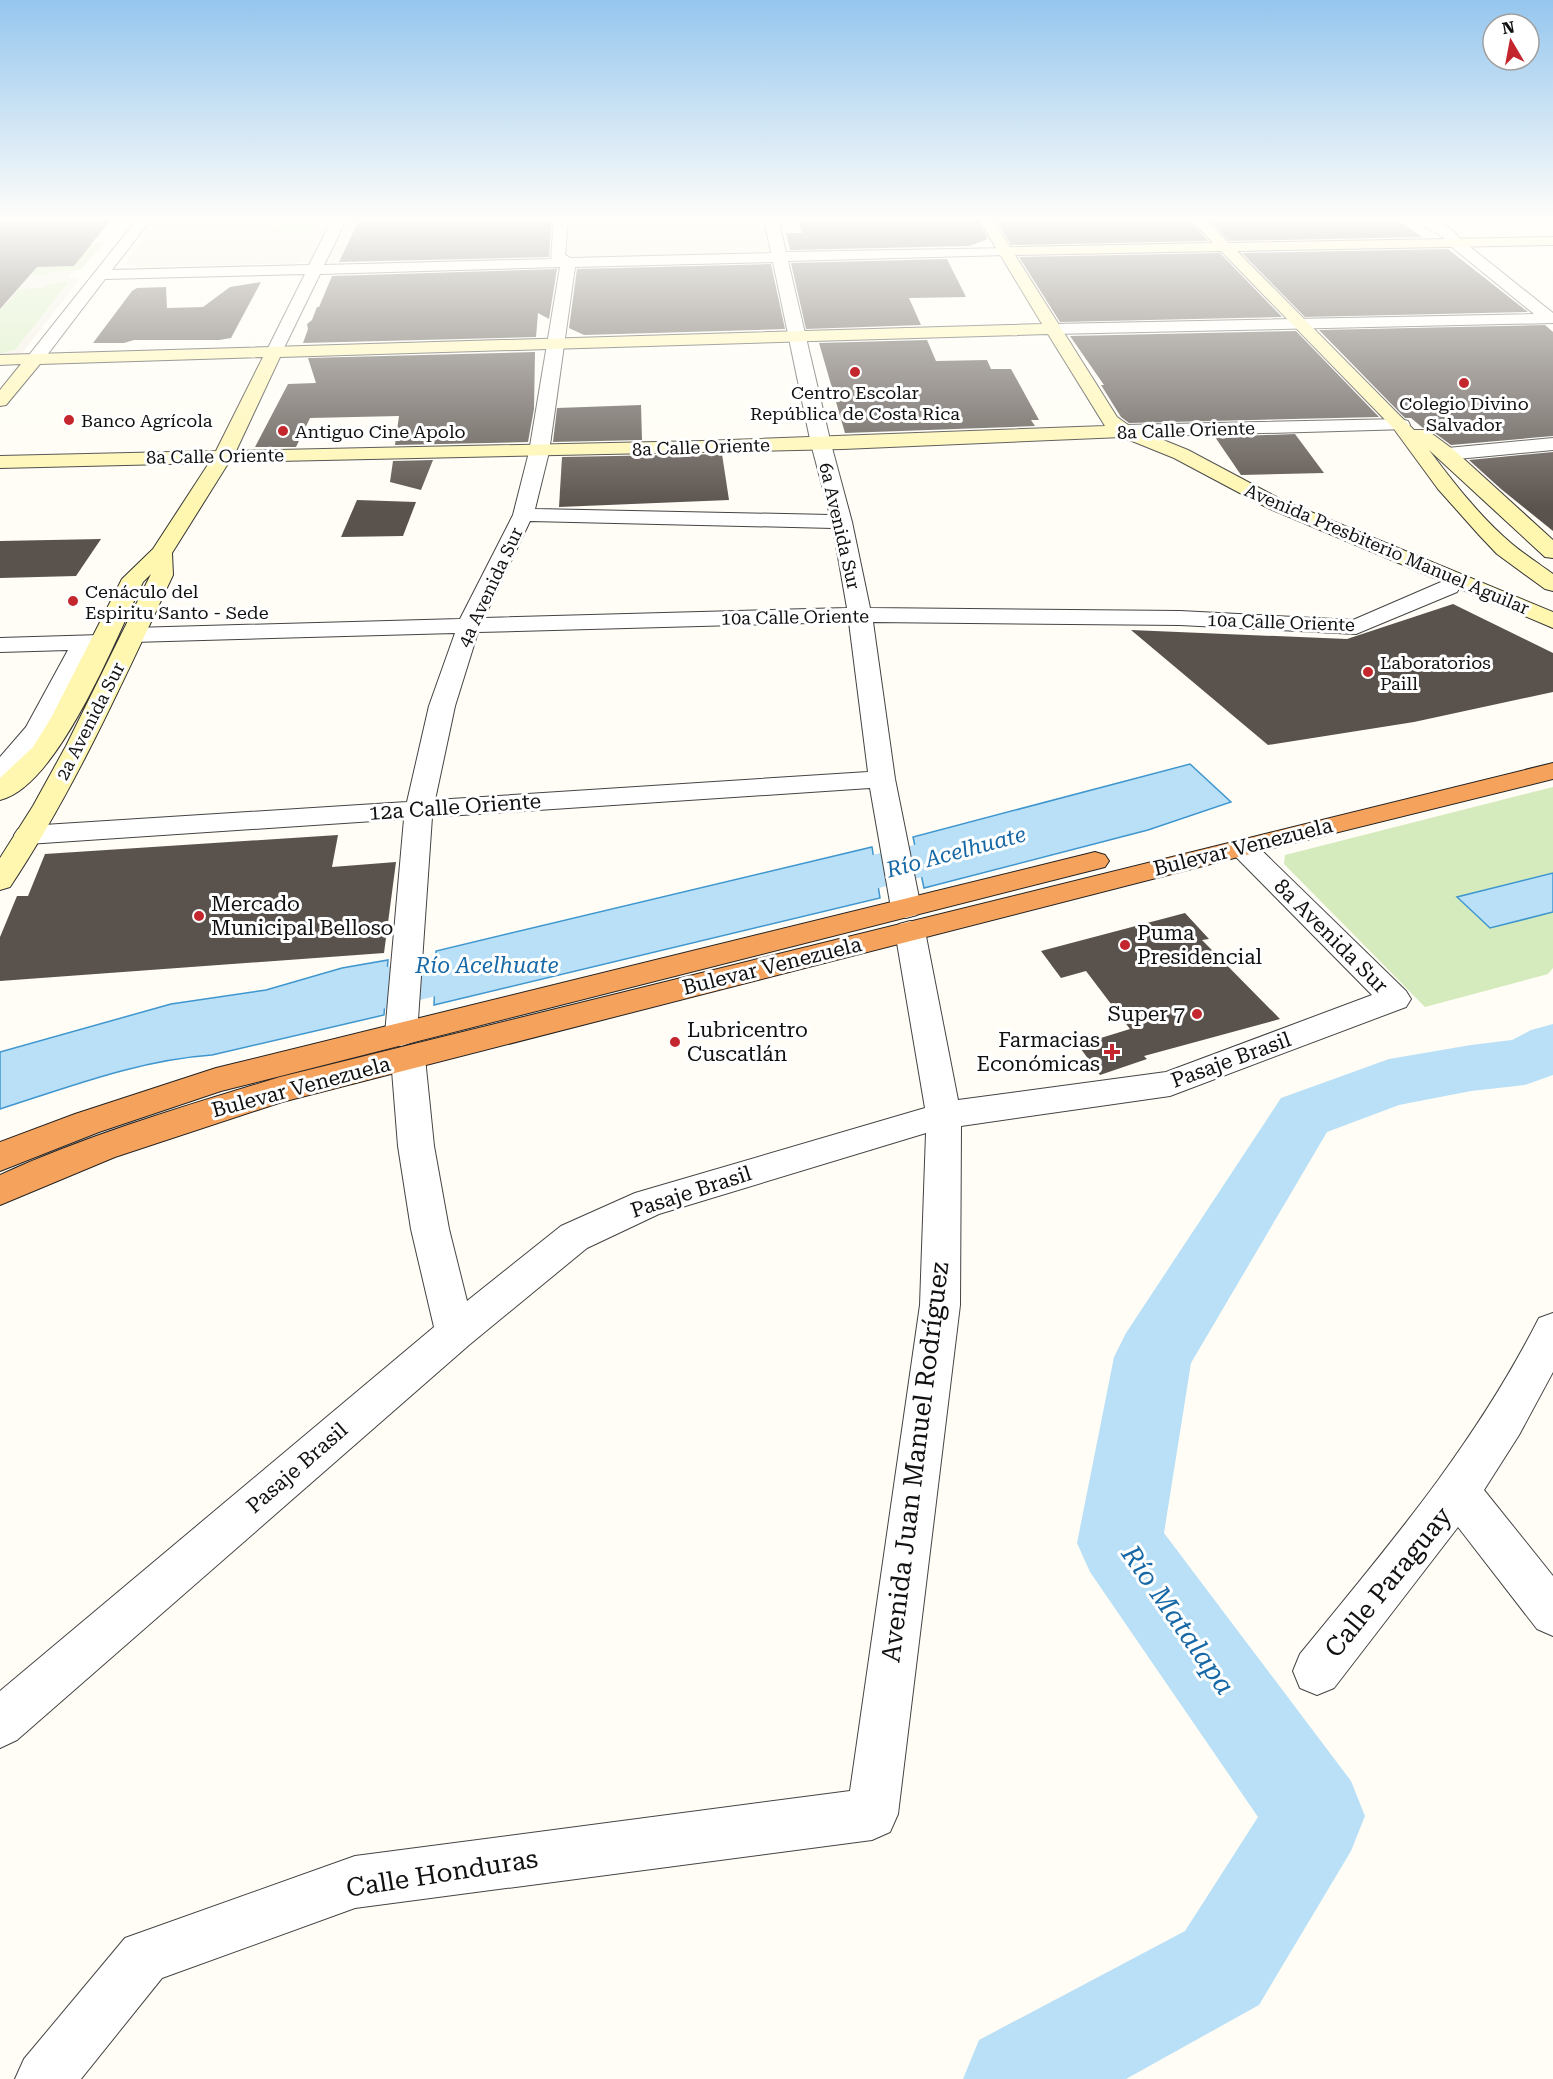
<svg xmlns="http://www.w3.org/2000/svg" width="1553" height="2079" viewBox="0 0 1553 2079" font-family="'Roboto Serif',serif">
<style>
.green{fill:#d5ebbd}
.plaza{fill:#f1ede2;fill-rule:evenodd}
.water{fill:#b9e0f7;stroke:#3f96cf;stroke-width:1.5}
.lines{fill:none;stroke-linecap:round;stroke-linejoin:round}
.river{fill:#b9e0f7;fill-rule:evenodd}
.building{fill:#5a524d}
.street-casing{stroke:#444;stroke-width:2}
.secondary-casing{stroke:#333;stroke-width:2}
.highway-casing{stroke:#222;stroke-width:2}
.street{fill:#fff;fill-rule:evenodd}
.secondary{fill:#fff6b0;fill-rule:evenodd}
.highway{fill:#f5a25d;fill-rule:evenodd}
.poi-dot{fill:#c4262e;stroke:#fff;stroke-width:2}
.labels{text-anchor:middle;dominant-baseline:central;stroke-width:6;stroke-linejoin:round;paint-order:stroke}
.far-poi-label{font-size:18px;fill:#111;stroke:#fff;text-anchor:start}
.far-street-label{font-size:18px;fill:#111;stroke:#fff}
.street-label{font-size:21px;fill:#111;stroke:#fff}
.poi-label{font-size:21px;fill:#111;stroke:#fff;text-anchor:start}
.water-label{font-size:22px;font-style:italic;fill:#1768a6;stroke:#fff}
.near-street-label{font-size:26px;fill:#111;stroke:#fff}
.near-water-label{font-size:27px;font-style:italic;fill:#1768a6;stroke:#fff}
</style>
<rect width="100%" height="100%" fill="#fffdf5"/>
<!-- green -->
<g class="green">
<path d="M159,218H330L299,263L137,267L125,264Z"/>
<path d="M566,218H764L769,249L761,252L581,257L566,253Z"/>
<path d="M104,243L81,269L45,275L3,276V267L74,266L91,244Z"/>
<path d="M70,281L15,350L0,354V310L19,289C38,288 53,282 70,281Z"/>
<path d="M1553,787V968L1548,974L1425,1007L1284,864L1285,855Z"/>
</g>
<!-- plaza -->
<g class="plaza">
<path d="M159,218H360L339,262L346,264L551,260L332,265L323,261L137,267L125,264ZM297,221H316L312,230L270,231L272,228Z"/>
<path d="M566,218H764L770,247L752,254L581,257L564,251Z"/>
<path d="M72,271L68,277L79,280L22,353L0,357V354L15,350L70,282H56L41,288L19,289L0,310V275H44L56,272L0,273Z"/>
</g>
<!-- water -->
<g class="water">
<path d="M1190,764L1231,802L1148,830L924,888L913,837Z"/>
<path d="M872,847L880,898L434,1005L436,951Z"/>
<path d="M1553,873V912L1490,928L1457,897Z"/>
<path d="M388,960L384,1015L212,1055C139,1060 69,1087 0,1109V1052L171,1004L266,990L342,968Z"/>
</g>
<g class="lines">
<!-- river -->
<g class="river">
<path d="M1002,824L1021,828L1029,840L1021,852L792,910L772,905L764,892L772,879Z"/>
<path d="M520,937L541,943L550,957L541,971L302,1028L280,1022L271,1007L280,992L302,986Z"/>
<path d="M1553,1024V1075L1525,1085L1471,1091L1399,1105L1327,1132L1191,1363L1164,1533L1351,1781L1365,1816L1351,1851L1259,2005L1126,2079H963L979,2040L1185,1931L1258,1817L1090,1572L1077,1543L1114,1357L1126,1333L1281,1098L1389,1059L1471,1045L1512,1040L1531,1030Z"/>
</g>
</g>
<!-- building -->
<g class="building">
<path d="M0,218H112L74,266L37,267L0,309Z"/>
<path d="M360,218H552L549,257L339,262Z"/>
<path d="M797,218H976L988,239L969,246L790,250L786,233H802Z"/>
<path d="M995,218H1187L1208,241L1011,245Z"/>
<path d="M1207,218H1395L1422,237L1229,241Z"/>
<path d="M1448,249L1528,312L1305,317L1242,253Z"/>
<path d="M1220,253L1282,317L1060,322L1019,257Z"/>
<path d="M947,259L966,297L909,298L921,325L806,329L791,263Z"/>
<path d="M771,264L785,329L584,335L569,328L577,269Z"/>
<path d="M557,269L549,319L538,313L536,337L303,343L308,329L307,324L312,320L317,307H319L332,276Z"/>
<path d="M261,282L231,338L219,340H134L124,343H93L132,291L137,288L166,287L167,308L203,307L230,287Z"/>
<path d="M1545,325L1553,332V436L1451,445L1428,428H1423L1411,418H1405L1319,330Z"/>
<path d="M1296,331L1379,417L1129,423L1121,417L1101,385H1104L1070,336Z"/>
<path d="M927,340L936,361L987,360L991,369H1011L1039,420H1031L1035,426L845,433L819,343Z"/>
<path d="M535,352L534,409L528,442L395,445L399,416L310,418L296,447H255L288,384L316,383L308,358Z"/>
<path d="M641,405L642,440L553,442L557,408Z"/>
<path d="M1295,434L1324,473L1241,475L1215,437Z"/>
<path d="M1553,452V531L1501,489L1469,460Z"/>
<path d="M722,454L729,500L559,507L562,457Z"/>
<path d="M433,460L421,490L390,482L393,461Z"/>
<path d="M357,500L416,502L403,536L341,537Z"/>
<path d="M101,539L76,576L0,578V541Z"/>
<path d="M1453,604L1553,653V692L1414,722L1268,745L1131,630L1347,639Z"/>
<path d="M338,835L332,867L396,862L384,953L0,981V937L17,896H28L45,854Z"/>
<path d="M1185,913L1209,939L1202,940L1280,1019L1144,1056L1147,1059L1100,1075L1078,1045L1130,1029L1086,971L1061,978L1041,951Z"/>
</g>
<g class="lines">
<!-- street casing -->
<g class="street-casing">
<g id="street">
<path d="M138,218H152L112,270L309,265L333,218H347L324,265L551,259L554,218H568L565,255L571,258L771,253L764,218H778L786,252L1011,248L1013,251L1006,255L788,261L831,444L852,522L870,608L1180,611L1353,620L1441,582L1449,580L1457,582L1460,587L1457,592L1356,634L1180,625L873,622L895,779L921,908L917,915L906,918L895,915L891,908L870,788L432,817L417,1034L413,1042L401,1046L389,1042L385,1034L404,819L28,844L18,841L14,835L18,829L28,826L407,802L429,706L455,633L133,642L125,640L121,635L125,630L133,628L460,619L513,515L529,452L560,267L320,274L282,352L274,357L266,352L305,274L105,279L41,363H29L26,359L29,355ZM773,262L811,444L830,515L535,509L549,452L575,267ZM530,521L833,528L847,608L484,618ZM849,622L868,772L435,800L455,706L478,632Z"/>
<path d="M1410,218C1428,218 1449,222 1459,238L1553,313V323L1053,334L1045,329L1053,324L1534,314L1448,244L1443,237Z"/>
<path d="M1401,419L1408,421L1410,425L1408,429L1124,437L1117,435L1115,431L1117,427L1124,425Z"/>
<path d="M1553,438V450L1447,460L1440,458L1437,454L1440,450L1447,448Z"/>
<path d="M101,635L109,637L113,642L109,647L93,649C76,683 38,770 0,779V757L26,727L68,650L0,652V638Z"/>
<path d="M1242,838L1252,841L1406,991L1411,999L1406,1007L1170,1096L961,1126L960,1305L898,1814L890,1832L872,1840L355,1908L162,1978L81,2079H15L24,2059L125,1938L355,1856L850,1791L920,1305L926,1133L659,1214L587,1248L469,1345L17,1740L0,1748V1691L434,1327L411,1229L398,1146L391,1058L396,1050L408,1046L420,1050L425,1058L434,1146L449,1229L467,1301L561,1226L635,1193L925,1108L895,931L899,924L910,921L921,924L925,931L958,1100L1166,1072L1372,995L1232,853L1228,847L1232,841Z"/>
<path d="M1553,1313V1372L1519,1435L1484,1490L1553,1576V1636L1537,1629L1458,1527L1334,1688L1317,1695L1300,1688L1293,1671L1300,1654C1390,1544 1474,1446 1539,1318Z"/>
</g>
</g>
<!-- secondary casing -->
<g class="secondary-casing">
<path id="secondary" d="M978,218H992L1010,247L1213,243L1189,218H1204L1228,243L1553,237V245L1237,251L1414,430H1427L1454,450L1553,540V558L1545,557L1429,450C1454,483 1480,517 1512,544C1524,554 1539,564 1553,574V591L1545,589L1497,554L1479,535L1438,489L1394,429L1221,251L1015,255L1117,417L1131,427L1188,450L1282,500L1553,612V628L1268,508L1174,458L1122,437L843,449L229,462L172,553L173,575C123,681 75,789 10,887L0,890V858L33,806L66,746L151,574L143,582C117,635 59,786 0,800V778L33,747L51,718L122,579L153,549L209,463L0,468V456L216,451L263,357L40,364L6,405L0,406V390L21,364L0,365V355L1042,324ZM1048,334L1105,426L702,441L236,451L280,357Z"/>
</g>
<!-- highway casing -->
<g class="highway-casing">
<g id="highway">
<path d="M1553,763V779L1246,855L282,1102L115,1157L0,1205V1175C90,1134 185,1106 280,1077Z"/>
<path d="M1095,852L1105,855L1109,861L1105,867L221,1091L99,1132L0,1171V1142L75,1114L216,1068Z"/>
</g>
</g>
<!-- street -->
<use href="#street" class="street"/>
<!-- secondary -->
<use href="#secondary" class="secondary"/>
<!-- highway -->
<use href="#highway" class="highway"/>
</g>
<!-- sky -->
<linearGradient id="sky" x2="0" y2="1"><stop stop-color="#95c6ee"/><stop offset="0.43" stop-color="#fffefa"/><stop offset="1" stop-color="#fffefa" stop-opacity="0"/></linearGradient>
<rect width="1553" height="509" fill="url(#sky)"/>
<!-- markers -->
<g class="poi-dot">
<circle cx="855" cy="372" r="6"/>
<circle cx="1464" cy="383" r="6"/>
<circle cx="69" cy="420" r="6"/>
<circle cx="283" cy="431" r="6"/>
<circle cx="73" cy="601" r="6"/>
<circle cx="1368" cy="672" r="6"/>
<circle cx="199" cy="916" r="6"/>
<circle cx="1125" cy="945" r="6"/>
<circle cx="1197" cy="1014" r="6"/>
<circle cx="675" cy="1042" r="6"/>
<path d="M1109 1043h6v6h6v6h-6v6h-6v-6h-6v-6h6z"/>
</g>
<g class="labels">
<!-- far-poi labels -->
<g class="far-poi-label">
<text x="855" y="392" text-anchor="middle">Centro Escolar<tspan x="855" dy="21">República de Costa Rica</tspan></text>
<text x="1464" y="403" text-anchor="middle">Colegio Divino<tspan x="1464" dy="21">Salvador</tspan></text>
<text x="81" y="420">Banco Agrícola</text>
<text x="295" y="431">Antiguo Cine Apolo</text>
<text x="85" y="591">Cenáculo del<tspan x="85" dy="21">Espiritu Santo - Sede</tspan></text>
<text x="1380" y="662">Laboratorios<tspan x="1380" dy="21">Paill</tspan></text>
</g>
<!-- far-street labels -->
<g class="far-street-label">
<text transform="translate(1186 430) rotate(-2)">8a Calle Oriente</text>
<text transform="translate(701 447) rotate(-2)">8a Calle Oriente</text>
<text transform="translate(215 456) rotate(-1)">8a Calle Oriente</text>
<text transform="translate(840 526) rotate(77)">6a Avenida Sur</text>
<text transform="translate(1387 549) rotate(23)">Avenida Presbiterio Manuel Aguilar</text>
<text transform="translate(490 587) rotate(-65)">4a Avenida Sur</text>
<text transform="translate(795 617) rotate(-1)">10a Calle Oriente</text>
<text transform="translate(1281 622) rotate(2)">10a Calle Oriente</text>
<text transform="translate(90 721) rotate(-63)">2a Avenida Sur</text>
</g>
<!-- street labels -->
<g class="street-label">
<text transform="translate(455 807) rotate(-4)">12a Calle Oriente</text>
<text transform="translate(1243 847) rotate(-14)">Bulevar Venezuela</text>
<text transform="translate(1331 936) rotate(45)">8a Avenida Sur</text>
<text transform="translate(772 966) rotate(-14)">Bulevar Venezuela</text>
<text transform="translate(1231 1060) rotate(-20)">Pasaje Brasil</text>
<text transform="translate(301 1087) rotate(-15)">Bulevar Venezuela</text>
<text transform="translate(691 1192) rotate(-18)">Pasaje Brasil</text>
<text transform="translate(297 1468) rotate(-41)">Pasaje Brasil</text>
</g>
<!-- poi labels -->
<g class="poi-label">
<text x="211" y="904">Mercado<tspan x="211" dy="24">Municipal Belloso</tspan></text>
<text x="1137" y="933">Puma<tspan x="1137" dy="24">Presidencial</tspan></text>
<text x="1185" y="1014" text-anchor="end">Super 7</text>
<text x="687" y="1030">Lubricentro<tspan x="687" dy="24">Cuscatlán</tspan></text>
<text x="1100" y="1040" text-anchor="end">Farmacias<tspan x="1100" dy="24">Económicas</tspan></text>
</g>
<!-- water labels -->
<g class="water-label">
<text transform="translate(956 852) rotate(-15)">Río Acelhuate</text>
<text x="487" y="965">Río Acelhuate</text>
</g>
<!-- near-street labels -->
<g class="near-street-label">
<text transform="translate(915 1462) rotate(-83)">Avenida Juan Manuel Rodríguez</text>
<text transform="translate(1388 1582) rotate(-51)">Calle Paraguay</text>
<text transform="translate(442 1873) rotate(-9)">Calle Honduras</text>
</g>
<!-- near-water labels -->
<g class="near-water-label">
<text transform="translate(1178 1620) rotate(55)">Río Matalapa</text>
</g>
</g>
<!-- north arrow -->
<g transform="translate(1511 42) rotate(350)"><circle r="28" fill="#ffffff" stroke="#a0a0a0" stroke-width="1.5"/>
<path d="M0-4.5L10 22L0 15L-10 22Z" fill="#c4262e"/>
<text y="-9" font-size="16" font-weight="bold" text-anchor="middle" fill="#111111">N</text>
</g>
</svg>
